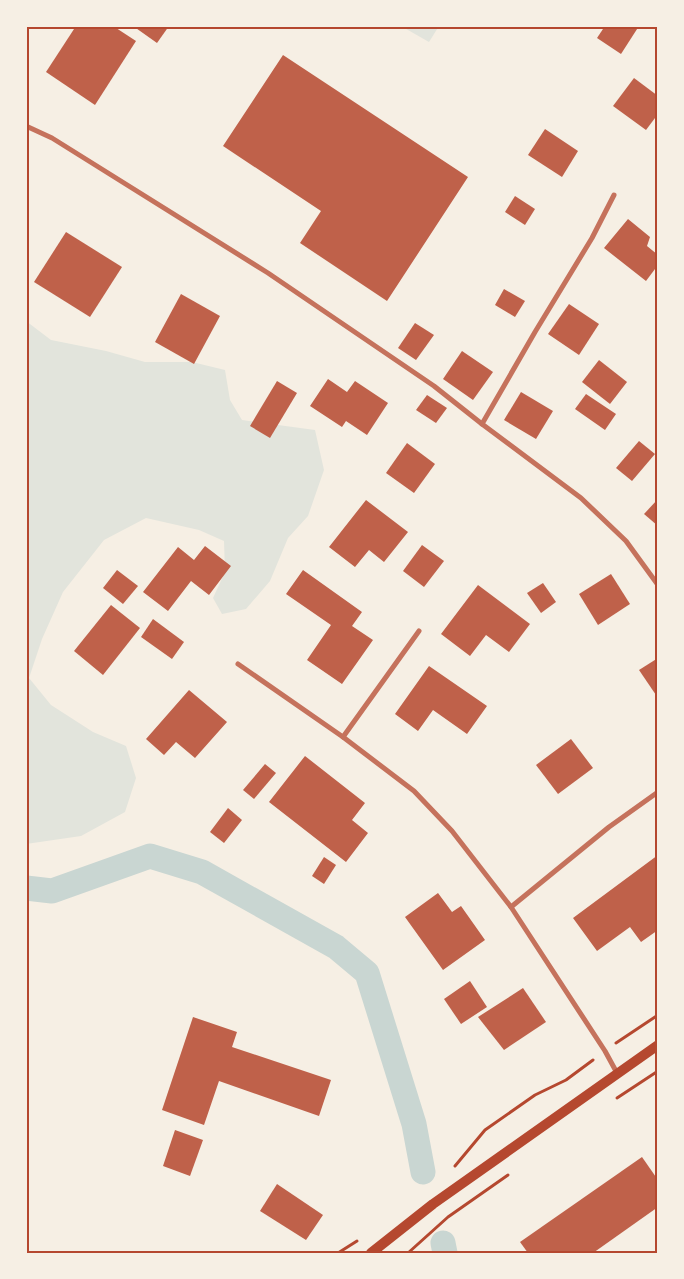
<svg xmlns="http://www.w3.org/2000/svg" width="684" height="1279" viewBox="0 0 684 1279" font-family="'PT Serif',serif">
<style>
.green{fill:#e2e4dc}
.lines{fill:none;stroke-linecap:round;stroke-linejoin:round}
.canal{stroke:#c9d6d2;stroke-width:25}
.building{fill:#bf614a}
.path{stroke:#b5482f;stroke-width:3}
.minor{stroke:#c5725c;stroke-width:5}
.secondary{stroke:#b5482f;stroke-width:10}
.neatline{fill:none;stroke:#b5482f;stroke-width:2}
</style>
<rect width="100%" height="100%" fill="#f6efe4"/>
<!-- green -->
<g class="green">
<path d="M401,26H439L429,42Z"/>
<path d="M26,321L51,340L106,351L145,362H192L225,370L230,400L242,420L315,430L324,470L308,516L288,538L270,581L246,609L222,614L213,598L225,572L224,541L199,530L146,518L104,540L63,592L42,639L29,678L51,705L93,732L126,746L136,778L125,812L81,836L26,844Z"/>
</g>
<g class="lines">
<!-- canal -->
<g class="canal">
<path d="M26,888L52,891L150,856L202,872L336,947L367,973L414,1124L423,1172"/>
<path d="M443,1243L445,1253"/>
</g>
</g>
<!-- building -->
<g class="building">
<path d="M76,26H113L136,41L95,105L46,72Z"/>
<path d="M133,26H169L157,43Z"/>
<path d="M605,26H639L621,54L597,38Z"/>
<path d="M283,55L468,177L387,301L300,243L321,211L223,146Z"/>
<path d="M634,78L658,96V114L646,130L613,106Z"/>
<path d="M545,129L578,151L562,177L528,155Z"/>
<path d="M515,196L535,209L525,225L505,212Z"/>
<path d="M628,219L650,237L647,246L658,255V265L646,281L604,248Z"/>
<path d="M66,232L122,267L90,317L34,282Z"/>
<path d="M504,289L525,301L515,317L495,305Z"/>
<path d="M181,294L220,316L194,364L155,342Z"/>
<path d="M569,304L599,324L579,355L548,334Z"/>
<path d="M415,323L434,335L416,360L398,348Z"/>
<path d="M462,351L493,372L473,400L443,379Z"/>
<path d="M599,360L627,382L610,404L582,382Z"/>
<path d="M328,379L347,392L355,381L388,403L367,435L346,421L342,427L310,406Z"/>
<path d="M277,381L297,393L270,438L250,426Z"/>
<path d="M521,392L553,411L536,439L504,420Z"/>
<path d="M586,394L616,414L605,430L575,409Z"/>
<path d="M427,395L447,408L436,423L416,410Z"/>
<path d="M639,441L655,454L632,481L616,468Z"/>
<path d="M407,443L435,464L414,493L386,473Z"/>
<path d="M658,499V526L644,514Z"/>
<path d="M366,500L408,532L384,562L369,550L355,567L329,547Z"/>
<path d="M422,545L444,561L424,587L403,571Z"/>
<path d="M205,546L231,566L209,595L191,581L168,611L143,592L178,547L194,560Z"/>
<path d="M117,570L138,586L123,604L103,588Z"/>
<path d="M303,570L362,612L352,626L373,640L342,684L307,660L331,625L286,594Z"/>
<path d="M611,574L630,604L598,625L579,594Z"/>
<path d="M543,583L556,602L541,613L527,593Z"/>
<path d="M478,585L530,624L509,652L486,635L470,656L441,634Z"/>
<path d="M111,605L140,628L103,675L74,651Z"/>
<path d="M153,619L184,642L172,659L141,637Z"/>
<path d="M658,658V698L639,670Z"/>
<path d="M429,666L487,706L467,734L433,710L418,731L395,714Z"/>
<path d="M189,690L227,722L195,758L176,742L164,755L146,739Z"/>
<path d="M571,739L593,768L558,794L536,765Z"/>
<path d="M305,756L365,803L352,820L368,833L346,862L269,802Z"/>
<path d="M265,764L276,773L254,799L243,790Z"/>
<path d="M228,808L242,820L224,843L210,832Z"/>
<path d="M658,855V930L641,942L630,927L597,951L573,918Z"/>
<path d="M324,857L336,865L324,884L312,876Z"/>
<path d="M438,893L452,912L461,906L485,940L443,970L405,917Z"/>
<path d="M470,981L487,1007L461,1024L444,999Z"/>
<path d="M523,988L546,1022L504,1050L478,1017Z"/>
<path d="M193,1017L237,1032L232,1047L331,1080L319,1116L219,1081L204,1125L162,1110Z"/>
<path d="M175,1130L203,1140L190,1176L163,1166Z"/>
<path d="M642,1157L658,1180V1207L593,1253H528L520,1242Z"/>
<path d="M277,1184L323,1215L306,1240L260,1211Z"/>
</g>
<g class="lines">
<!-- path -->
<g class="path">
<path d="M616,1043L658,1015"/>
<path d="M617,1098L658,1071"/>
<path d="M455,1166L485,1130L535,1095L566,1080L593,1060"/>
<path d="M338,1253L357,1241"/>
<path d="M408,1253L448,1217L508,1175"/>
</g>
<!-- minor -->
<g class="minor">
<path d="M26,126L52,138L268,273L434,386L482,424L581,498L626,541L658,585"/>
<path d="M482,424L535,332L592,238L614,195"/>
<path d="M238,664L343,737L414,791L452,831L511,907L605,1051L617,1073"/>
<path d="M343,737L419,631"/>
<path d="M511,907L609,827L658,792"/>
</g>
<!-- secondary -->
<path class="secondary" d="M371,1253L433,1204L658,1045"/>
</g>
<!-- border -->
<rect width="684" height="1279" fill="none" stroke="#f6efe4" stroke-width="55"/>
<rect x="28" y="28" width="628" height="1224" class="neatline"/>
</svg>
